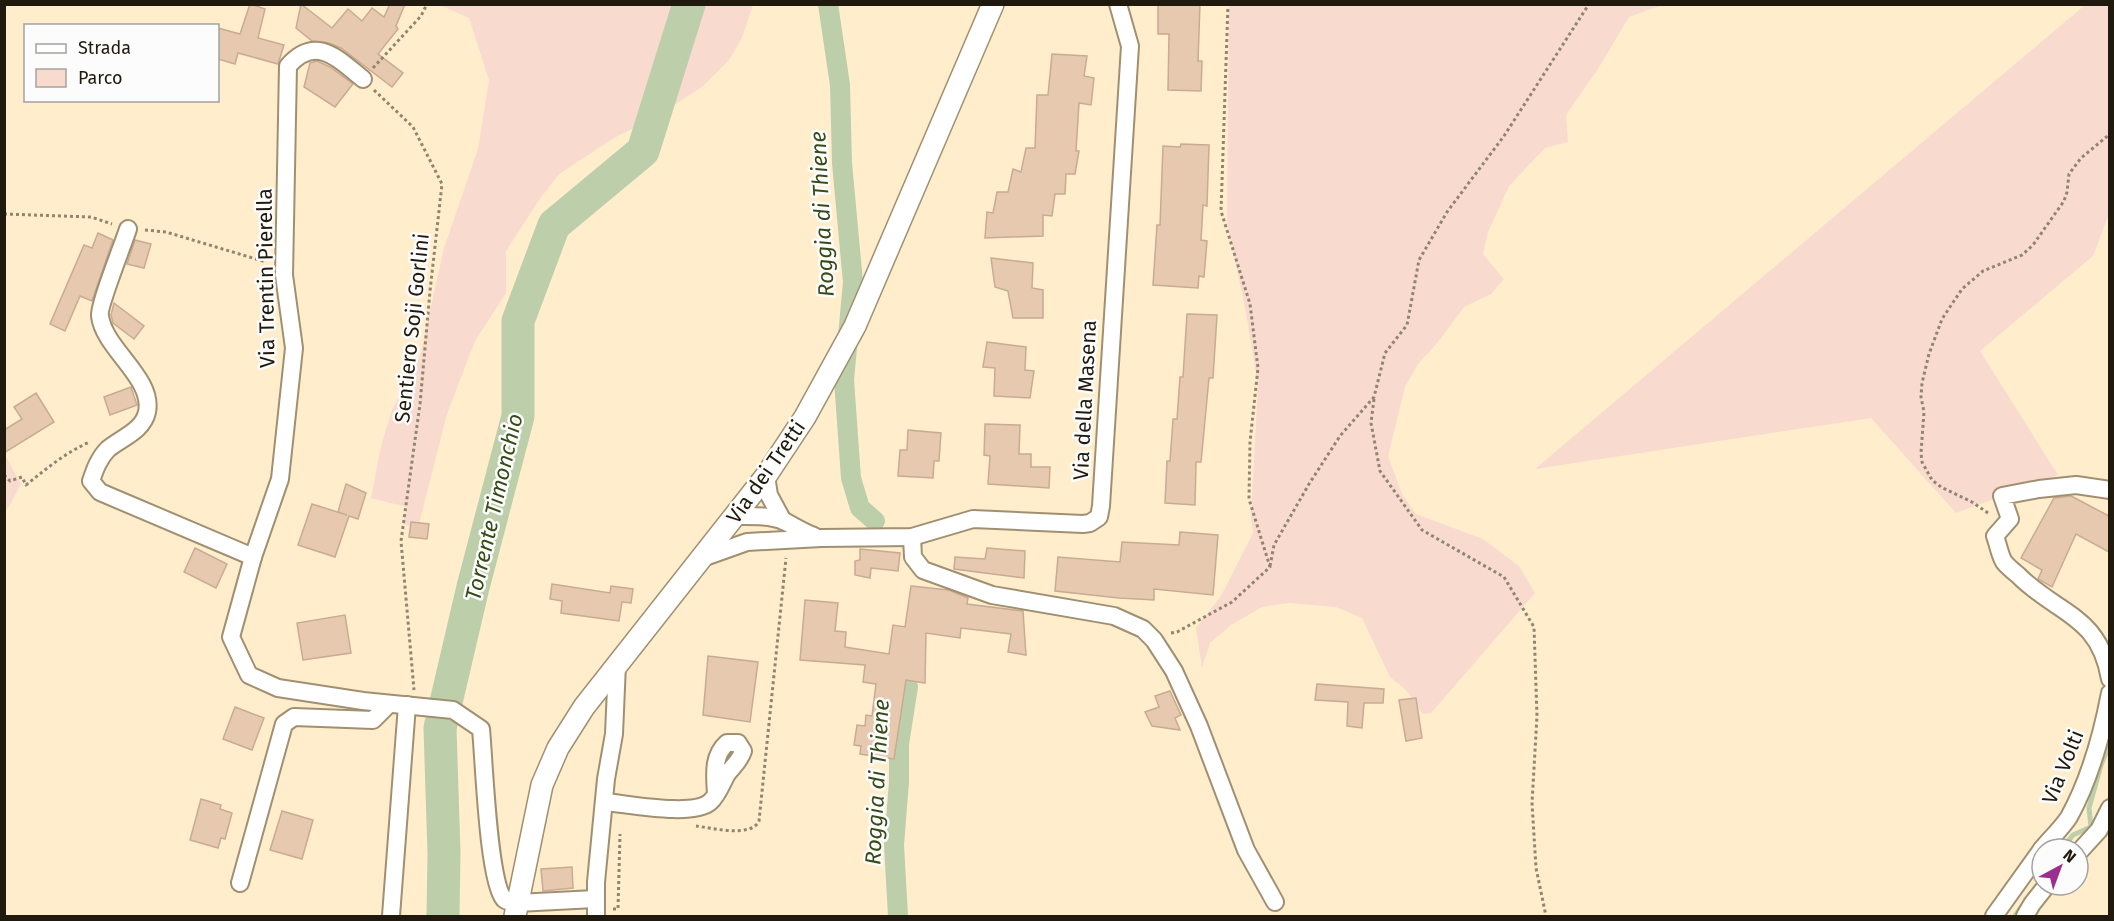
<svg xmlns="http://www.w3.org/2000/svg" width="2114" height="921" viewBox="0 0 2114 921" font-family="'Fira Sans',sans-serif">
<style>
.green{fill:#f8dacf}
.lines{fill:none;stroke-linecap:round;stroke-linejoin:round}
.stream{stroke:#bdceab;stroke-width:5}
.canal{stroke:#bdceab;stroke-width:20}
.river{stroke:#bdceab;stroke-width:33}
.building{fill:#e7c9b0;stroke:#c8ab93;stroke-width:1.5}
.minor-casing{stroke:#a09071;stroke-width:20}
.tertiary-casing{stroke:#a09071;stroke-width:24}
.path{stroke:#91856e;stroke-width:3;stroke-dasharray:3 3;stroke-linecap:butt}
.minor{stroke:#fff;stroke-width:16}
.tertiary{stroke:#fff;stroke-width:21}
.labels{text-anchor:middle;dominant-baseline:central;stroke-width:5;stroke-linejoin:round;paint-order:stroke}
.street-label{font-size:21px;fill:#201a0e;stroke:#fcfcfc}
.water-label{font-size:22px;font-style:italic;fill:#364b17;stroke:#fcfcfc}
</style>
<rect width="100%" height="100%" fill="#ffedcc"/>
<!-- green -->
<g class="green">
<path d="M440,5H753L742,38L729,60L703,86L659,115L614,138L559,174L539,200L506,251V293L475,341L447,414L418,528L403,524L407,507L371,498L381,446L392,410L420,356L444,248L478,149L489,80L469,18Z"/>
<path d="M1229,5H1662L1629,17L1598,69L1566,115L1568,142L1545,148L1509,186L1488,232L1483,254L1504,279L1491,294L1464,307L1438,342L1418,364L1405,387L1388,456L1402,494L1416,514L1483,539L1519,566L1535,593L1431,713L1423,714L1405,689L1390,677L1362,618L1336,607L1289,603L1262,607L1231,625L1210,643L1202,668L1196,628L1221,596L1253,533L1251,516L1258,386L1246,313L1227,221Z"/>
<path d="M2085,5H2109V214L2093,256L1980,351L2058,475L1956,513L1871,418L1535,469Z"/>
<path d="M5,455L21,484L10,505L5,511Z"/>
</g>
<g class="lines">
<!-- stream -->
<g class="stream">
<path d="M2062,849L2073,835L2091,827L2089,808L2101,765L2110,743"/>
<path d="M2015,916L2022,906"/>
</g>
<!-- canal -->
<g class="canal">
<path d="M828,4L840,85L842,163L853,282L844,380L851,478L860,508L875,521"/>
<path d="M898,916L894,845L899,782V744L908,687"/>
</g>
<!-- river -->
<path class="river" d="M443,916L444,853L440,728L473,587L518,416V321L554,225L643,151L689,4"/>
</g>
<!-- building -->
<g class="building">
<path d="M250,4L265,9L258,38L284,45L278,64L238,53L235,64L218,59V28L240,34Z"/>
<path d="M301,4L332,28L348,9L362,21L372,8L384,17L390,4H405L396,26L398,29L378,54L403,73L392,87L341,48L329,43L312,41L296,28Z"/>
<path d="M1158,4H1200L1198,61H1202L1201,91L1168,90L1169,34H1158Z"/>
<path d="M1052,54L1087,56L1084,76L1094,78L1091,105L1079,103L1076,151H1079L1075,174H1066L1065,194H1055L1052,216L1043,215V236L985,238L987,212L993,213L997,192H1008L1013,169L1021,172L1026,148H1035L1037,95H1048Z"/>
<path d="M317,61L330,67L353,84L335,107L304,87L310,63Z"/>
<path d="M1181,144L1209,145L1207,206L1203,205L1201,240L1207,241L1204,277L1199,276L1198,288L1153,285L1157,225H1160L1163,146L1180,147Z"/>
<path d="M98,233L113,240L92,301L80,296L65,331L50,324L84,245L92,248Z"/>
<path d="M135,240L151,244L144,268L127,264Z"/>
<path d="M991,258L1033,263L1032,288L1043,290V318H1013L1008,291L995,287Z"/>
<path d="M114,303L144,326L134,339L113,323L111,315Z"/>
<path d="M1187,314L1217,315L1213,378H1209L1201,462H1196L1195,505L1165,503L1167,461H1170L1173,419H1177L1180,377H1183Z"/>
<path d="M987,342L1026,347L1025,370L1034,371L1030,398L994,396L995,368L983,367Z"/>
<path d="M131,387L137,405L110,415L104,397Z"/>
<path d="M36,393L54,422L4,453V430L22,419L14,407Z"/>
<path d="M985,424L1020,425L1019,454H1031V467H1050L1049,488L988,484L990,456L984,455Z"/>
<path d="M908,430L941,433L939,461H934L933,478L898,476L900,450H907Z"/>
<path d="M346,484L366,493L358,519L349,516L335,557L298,545L312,504L347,515L338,512Z"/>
<path d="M2071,496L2109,516V552L2076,534L2052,587L2038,579L2042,570L2021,558L2054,498Z"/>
<path d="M411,522L429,524L427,539L409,537Z"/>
<path d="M1180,532L1218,535L1213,595L1154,589V600L1119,598L1055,591L1058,557L1120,562L1122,542L1179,545Z"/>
<path d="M195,548L227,564L216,588L184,572Z"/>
<path d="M987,548L1025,551L1024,578L954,569L955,557L985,559Z"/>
<path d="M860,549L900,553L898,571L871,568L870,578L855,575V561L860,560Z"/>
<path d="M552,584L610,593L611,586L633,589L631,603L622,602L619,621L561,613L562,601L550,599Z"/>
<path d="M911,586L949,590L968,598L967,604L1023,611L1026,655L1008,652L1011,634L961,628L960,638L926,633L925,683L906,680L894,759L860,754L861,746L854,745L857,725L865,726L866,715L872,716L876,684L863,682L865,665L800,660L805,600L838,603L835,631L846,632L845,647L889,654L893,625L905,627Z"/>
<path d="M345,615L351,653L303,660L297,623Z"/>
<path d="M708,656L758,662L750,722L703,715Z"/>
<path d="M1317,684L1384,689L1383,703H1364L1362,728L1347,726L1348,702L1315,700Z"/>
<path d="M1170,691L1181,715L1175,718L1180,730L1152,726L1145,712L1159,707L1155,696Z"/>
<path d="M1416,698L1422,738L1406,741L1399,700Z"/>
<path d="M235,707L264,718L252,750L223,739Z"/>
<path d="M201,799L221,805L220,809L232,813L225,839L221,838L218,848L190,840Z"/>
<path d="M282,811L313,820L302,859L270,850Z"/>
<path d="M572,867L573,888L543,891L541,869Z"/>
</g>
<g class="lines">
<!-- minor casing -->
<g class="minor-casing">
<g id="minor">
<path d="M363,79C338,59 316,34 288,66L284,275L294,348L280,479L253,557L231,637L249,675L278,688L363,701L453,710L481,729C484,759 488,881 504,899C507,902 512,902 517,903L595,899"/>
<path d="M128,229C124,242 98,307 100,316C104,349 154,378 147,412C143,431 121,438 108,449C99,458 95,469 91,481L100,492L253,557"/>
<path d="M766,476L769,495L783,521"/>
<path d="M2110,490L2076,485L2039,489L2002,496L2010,519L1995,536C1998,544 2000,556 2004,562C2008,567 2013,571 2018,575C2056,614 2099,614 2110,679"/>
<path d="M736,516C751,516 769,515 784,521C794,526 803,532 814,536"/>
<path d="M912,537L913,557L923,570L992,595L1114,616L1143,629L1154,640L1174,671L1199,726L1246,850L1275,902"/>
<path d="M702,558L747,542L821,538L912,537L973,519L1083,524L1090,523L1099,517L1101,506L1130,46L1118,4"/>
<path d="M605,802C629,804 693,817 710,802C718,795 722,783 727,774C733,766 740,761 743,751L738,743H727C712,756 715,776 716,794"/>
<path d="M2042,849C2050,839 2062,828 2069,817C2090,779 2102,735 2110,693"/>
<path d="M2078,853L2099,830L2110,808"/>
<path d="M240,883L284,724L294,717L373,720L389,704"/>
<path d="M391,916L407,705"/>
<path d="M596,916V882L606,779L614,734L617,664"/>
<path d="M1994,916L2042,849"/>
<path d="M2025,916L2032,904L2047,885"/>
</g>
</g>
<!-- tertiary casing -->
<g class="tertiary-casing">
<path id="tertiary" d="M515,916L542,785L558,748L584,707L766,476L805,417L855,326L993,4"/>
</g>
<!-- path -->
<g class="path">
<path d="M373,68L421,16L427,4"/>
<path d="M374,90L413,127L442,184L430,291L420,404L401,541L414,690"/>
<path d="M4,214L91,217L112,224"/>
<path d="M145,230L166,232L266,262"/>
<path d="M1374,399L1371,423L1380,471L1422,530L1504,577L1534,627L1537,716L1532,803L1536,868L1546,916"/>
<path d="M4,475L10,481L22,477L26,485C46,469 66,452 90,442"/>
<path d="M1988,513L1972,502L1941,487L1932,480L1922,462L1921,453L1924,412L1921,397L1922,383L1929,354L1942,319L1962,289L1983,271L2022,255L2033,245L2064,201L2067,192L2069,174L2081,158L2110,134"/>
<path d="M1270,566L1274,545L1309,484L1340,436L1374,397L1385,353L1407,325L1419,260L1447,212L1504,136L1589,4"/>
<path d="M1171,633L1177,632L1232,602L1270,567L1249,499L1250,442L1258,368L1250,304L1221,211L1228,4"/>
<path d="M696,826C712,828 751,838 759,821L786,558"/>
<path d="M613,909H618L620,834"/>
</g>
<!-- minor -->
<use href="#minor" class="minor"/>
<!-- tertiary -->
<use href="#tertiary" class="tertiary"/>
</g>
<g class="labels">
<!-- street labels -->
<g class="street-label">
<text transform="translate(266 278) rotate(-91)">Via Trentin Pierella</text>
<text transform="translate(412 328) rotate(-84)">Sentiero Soji Gorlini</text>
<text transform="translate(1085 400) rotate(-87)">Via della Masena</text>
<text transform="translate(766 472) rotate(-55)">Via dei Tretti</text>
<text transform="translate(2063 767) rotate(-68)">Via Volti</text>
</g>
<!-- water labels -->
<g class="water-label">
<text transform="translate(822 214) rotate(-93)">Roggia di Thiene</text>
<text transform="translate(494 507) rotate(-77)">Torrente Timonchio</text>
<text transform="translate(877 782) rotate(-87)">Roggia di Thiene</text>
</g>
</g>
<!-- border -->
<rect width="2114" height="921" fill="none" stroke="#201a0e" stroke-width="12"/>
<!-- legend -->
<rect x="24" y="24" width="195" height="78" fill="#fcfcfc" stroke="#a4a29d" stroke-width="1.5"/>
<rect x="36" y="44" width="30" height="9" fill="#ffffff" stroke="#a4a29d" stroke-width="1.5"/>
<text x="78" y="54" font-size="18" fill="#201a0e">Strada</text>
<rect x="36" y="69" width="30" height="18" fill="#f8dacf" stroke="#a4a29d" stroke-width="1.5"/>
<text x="78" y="84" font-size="18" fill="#201a0e">Parco</text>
<!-- north arrow -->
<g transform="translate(2060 867) rotate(41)"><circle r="28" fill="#fcfcfc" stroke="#a4a29d" stroke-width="1.5"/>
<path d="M0-4.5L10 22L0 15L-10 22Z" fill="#9b2e8e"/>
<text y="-9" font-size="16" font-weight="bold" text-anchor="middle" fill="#201a0e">N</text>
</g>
</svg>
